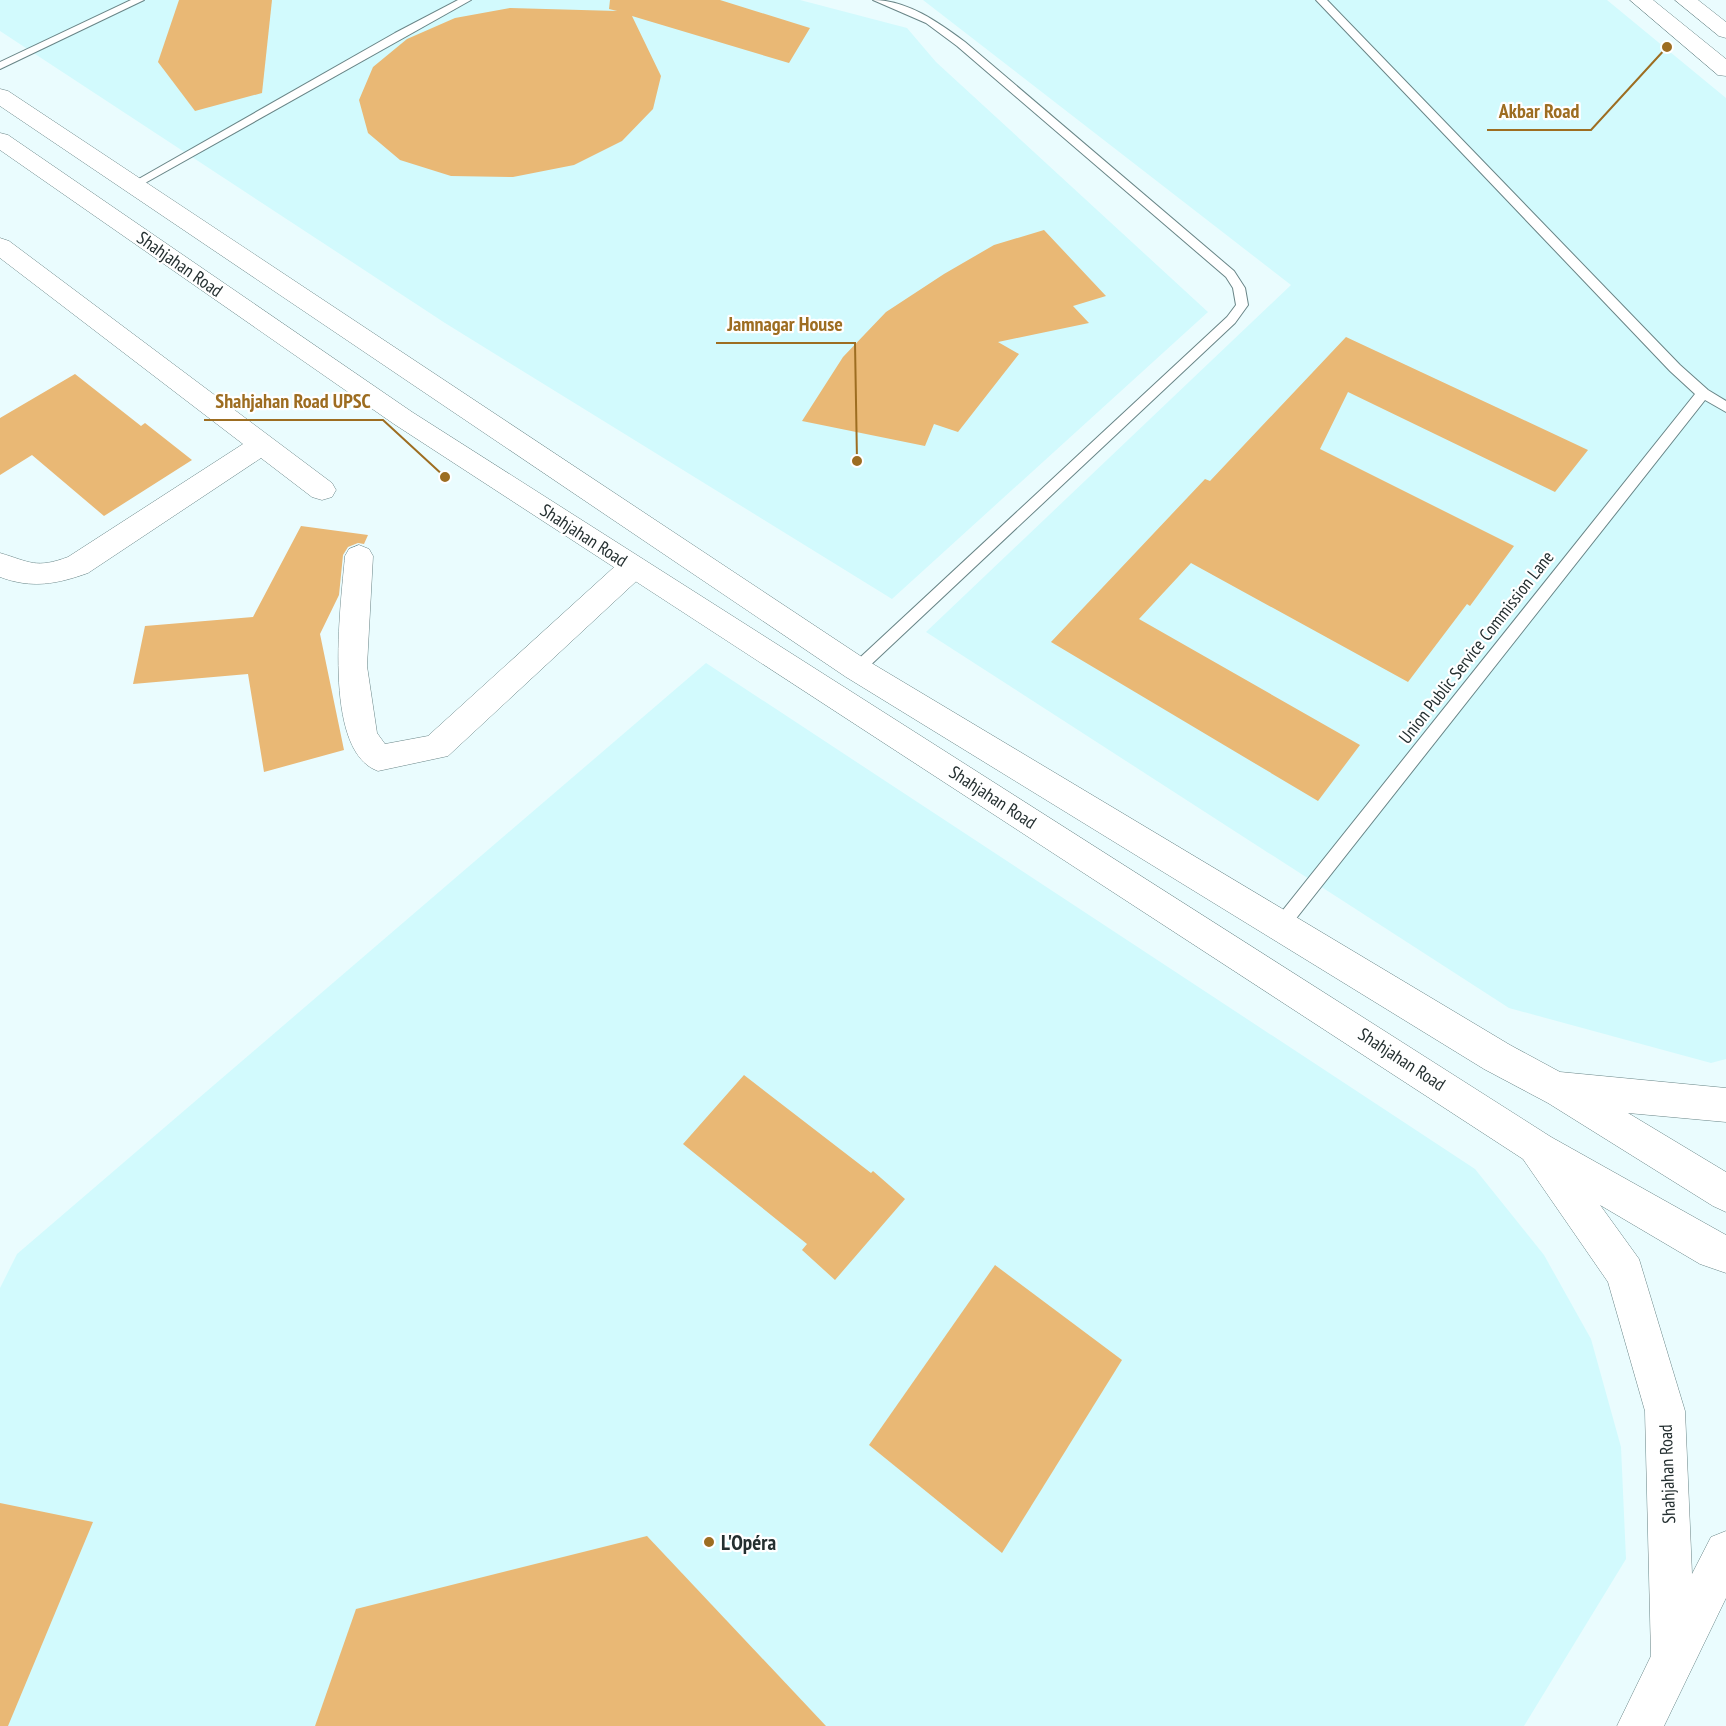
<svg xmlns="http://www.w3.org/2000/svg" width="1726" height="1726" viewBox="0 0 1726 1726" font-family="'PT Sans Narrow',sans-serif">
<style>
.built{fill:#d2fafd}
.building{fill:#e9b875}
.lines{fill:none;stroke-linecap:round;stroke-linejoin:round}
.service-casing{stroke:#698587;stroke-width:2}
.minor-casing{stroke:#698587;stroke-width:1}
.secondary-casing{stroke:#698587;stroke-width:1}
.service{fill:#fff;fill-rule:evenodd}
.minor{fill:#fff;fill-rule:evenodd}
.secondary{fill:#fff;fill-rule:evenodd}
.poi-dot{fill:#9d6d21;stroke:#fff;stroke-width:2}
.labels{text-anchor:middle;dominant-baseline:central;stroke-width:4.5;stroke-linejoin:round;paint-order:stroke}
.street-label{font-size:18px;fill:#242f30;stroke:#fff}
.near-poi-label{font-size:21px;font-weight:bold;fill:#242f30;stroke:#fff;text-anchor:start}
.leader{fill:none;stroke:#9d6d21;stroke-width:2}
.callout-dot{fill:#9d6d21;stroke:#fff;stroke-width:2}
.callout-label{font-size:20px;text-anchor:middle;font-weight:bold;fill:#9d6d21;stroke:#fff;stroke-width:4.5;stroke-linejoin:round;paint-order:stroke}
</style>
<rect width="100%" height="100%" fill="#eafcfe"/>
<!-- built -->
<g class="built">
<path d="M0,0H800L907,28L936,62L1208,312L892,599L445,323L0,31Z"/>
<path d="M923,0H1607L1726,98V1059L1711,1063L1509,1008L926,632L1291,285Z"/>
<path d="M706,663L1475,1169L1544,1255L1591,1339L1621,1447L1626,1559L1524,1726H0V1288L17,1254Z"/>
</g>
<!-- building -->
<g class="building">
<path d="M179,0H272L262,93L195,111L158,62Z"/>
<path d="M610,0H720L810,28L789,63L632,16L661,76L653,109L622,141L574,165L513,177L451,176L400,160L368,133L359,100L373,67L407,39L455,18L510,8L617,11L609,9Z"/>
<path d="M1044,230L1106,296L1073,306L1089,323L998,342L1019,354L958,432L934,424L925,446L802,421L843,357L886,312L944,274L994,245Z"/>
<path d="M1346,337L1588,450L1555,492L1348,392L1320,449L1514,546L1470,606L1467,604L1408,682L1191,563L1139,619L1360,745L1318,801L1051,642L1205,479L1210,481Z"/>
<path d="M75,374L141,426L145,423L192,460L104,516L32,455L0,475V418Z"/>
<path d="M301,526L368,535L364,544L358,543L348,547L343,555L339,595L320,634L344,750L264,772L248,674L133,684L145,626L253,617Z"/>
<path d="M744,1075L871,1173L873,1171L905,1199L835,1280L802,1250L807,1244L683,1144Z"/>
<path d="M995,1265L1122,1360L1002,1553L869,1445Z"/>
<path d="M0,1503L93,1522L8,1726H0Z"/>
<path d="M647,1536L826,1726H315L356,1609Z"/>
</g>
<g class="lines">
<!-- service casing -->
<g class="service-casing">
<g id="service">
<path d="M131,0H144L0,69V62Z"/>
<path d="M458,0H471L138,187H130L128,185L395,33Z"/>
<path d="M873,0C907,0 938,22 965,42L1234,271L1245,288L1248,305L1235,323L862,673H852L849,669L852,665L1227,317L1236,305L1233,288L1226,277L957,46L926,23Z"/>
<path d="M1316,0H1327L1680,365L1708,390L1726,401V412L1705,400L1287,930L1281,932L1275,930L1273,925L1275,920L1695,394L1670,371Z"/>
</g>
</g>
<!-- minor casing -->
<g class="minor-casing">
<g id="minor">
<path d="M0,238L9,241L332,483L336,490L332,497L322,500L312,497L261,458L88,573C57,584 32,589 0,577V553C30,562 36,569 68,557L243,444L0,258Z"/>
<path d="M359,545L369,549L373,556L367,666L377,733L385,744L428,736L623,559L633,556L643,559L647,567L643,575L448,756L378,771C321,751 341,604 345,556L349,549Z"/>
</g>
</g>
<!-- secondary casing -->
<g class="secondary-casing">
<g id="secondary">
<path d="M1630,0H1653L1726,59V76L1718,75Z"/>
<path d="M1675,0H1698L1726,22V38L1719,36Z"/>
<path d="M0,89L8,91L868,661L1510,1045L1560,1072L1726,1088V1122L1628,1113L1726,1172V1212L1713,1206L1548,1103L1484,1069L846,677L0,106Z"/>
<path d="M0,133L8,135L412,412L1551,1137L1726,1235V1273L1700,1264L1600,1205L1639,1259L1685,1411L1692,1574L1711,1537L1726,1531V1598L1664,1726H1617L1651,1656L1645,1411L1608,1282L1523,1159L394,424L0,150Z"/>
</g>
</g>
<!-- service -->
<use href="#service" class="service"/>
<!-- minor -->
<use href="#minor" class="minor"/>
<!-- secondary -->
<use href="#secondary" class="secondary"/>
</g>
<!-- markers -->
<circle class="poi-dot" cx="709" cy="1542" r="6"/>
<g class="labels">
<!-- street labels -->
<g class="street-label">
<text transform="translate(180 264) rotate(35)">Shahjahan Road</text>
<text transform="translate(584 535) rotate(33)">Shahjahan Road</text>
<text transform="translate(1476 647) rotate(-52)">Union Public Service Commission Lane</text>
<text transform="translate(993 797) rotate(33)">Shahjahan Road</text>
<text transform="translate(1402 1059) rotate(33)">Shahjahan Road</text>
<text transform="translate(1667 1474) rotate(-92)">Shahjahan Road</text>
</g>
<!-- near-poi labels -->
<g class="near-poi-label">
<text x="721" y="1542">L'Opéra</text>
</g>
</g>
<!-- callouts -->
<path class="leader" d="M1667 47L1591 130H1487M857 461L855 343H716M445 477L383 420H204"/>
<g class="callout-dot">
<circle cx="1667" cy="47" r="6"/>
<circle cx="857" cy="461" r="6"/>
<circle cx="445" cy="477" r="6"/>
</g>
<g class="callout-label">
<text x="1539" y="118">Akbar Road</text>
<text x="785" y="331">Jamnagar House</text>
<text x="293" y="408">Shahjahan Road UPSC</text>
</g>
</svg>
